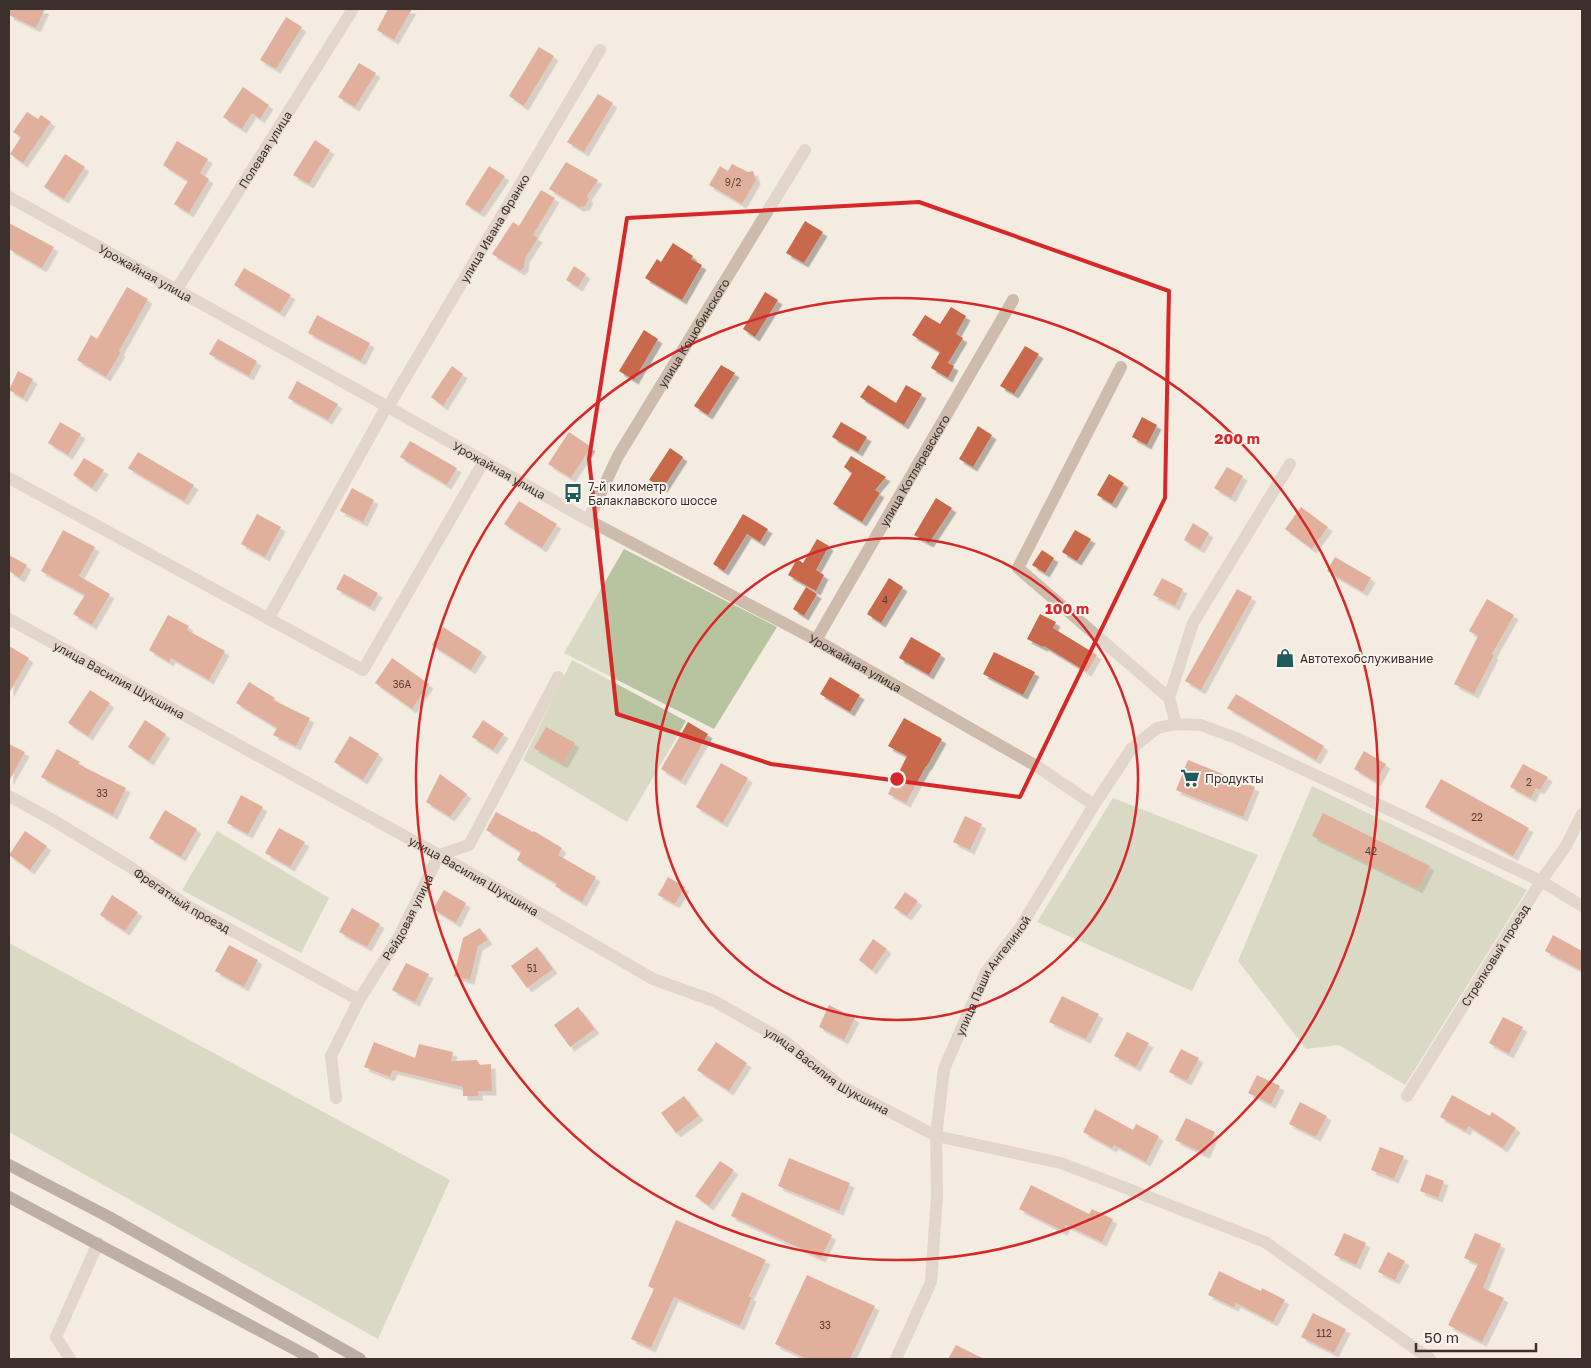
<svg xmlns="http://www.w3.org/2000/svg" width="1591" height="1368" viewBox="0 0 1591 1368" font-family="'Golos Text',sans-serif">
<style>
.green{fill:#b8c4a0}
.building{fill:#c8694b;filter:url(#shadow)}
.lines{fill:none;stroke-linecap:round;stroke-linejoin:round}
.minor{stroke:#cdbbac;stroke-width:12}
.primary{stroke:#7d675c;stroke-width:12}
.marked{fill:none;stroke:#d62828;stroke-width:4;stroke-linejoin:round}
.ring{fill:none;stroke:#d62828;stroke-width:2.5}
.labels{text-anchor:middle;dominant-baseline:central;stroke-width:4;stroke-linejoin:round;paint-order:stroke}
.number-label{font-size:10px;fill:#5e3e33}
.street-label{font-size:12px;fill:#3b302b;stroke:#fbf5ee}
.poi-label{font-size:12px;fill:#3b302b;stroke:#fbf5ee;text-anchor:start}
.centre{fill:#d62828;stroke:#fbf5ee;stroke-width:2.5}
.ring-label{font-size:15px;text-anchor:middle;font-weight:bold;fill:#d62828;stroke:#fbf5ee;stroke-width:4;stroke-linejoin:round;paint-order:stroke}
</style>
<defs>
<filter id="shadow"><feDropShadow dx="4.5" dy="4.5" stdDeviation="0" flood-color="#0004"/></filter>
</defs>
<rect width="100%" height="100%" fill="#f4ebe1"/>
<!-- green -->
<g class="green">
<path d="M624,549L777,627L714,729L564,653Z"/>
<path d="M572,660L686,721L627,822L523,760Z"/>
<path d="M1312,786L1527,890L1405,1085L1339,1045L1306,1049L1238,961Z"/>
<path d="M1113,798L1258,855L1192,991L1037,922Z"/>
<path d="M217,831L329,898L301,953L182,890Z"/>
<path d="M9,943L450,1180L378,1339L9,1132Z"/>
</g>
<!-- building -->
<g class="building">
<path d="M9,9H45L36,28L9,15Z"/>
<path d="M388,9H412L394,40L377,30Z"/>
<path d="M286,17L302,27L276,69L260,60Z"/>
<path d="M539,47L554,56L524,106L509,96Z"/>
<path d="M359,63L376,73L355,107L338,97Z"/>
<path d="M243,87L269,105L260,119L252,113L242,129L223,117Z"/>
<path d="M598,94L613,103L584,152L567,142Z"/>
<path d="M27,112L38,119L41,115L51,122L23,163L10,154L21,137L13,132Z"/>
<path d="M315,140L330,150L309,184L293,175Z"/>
<path d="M177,141L208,159L200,173L209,179L189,213L174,204L188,181L163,165Z"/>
<path d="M65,154L85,167L64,199L44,187Z"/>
<path d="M566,162L598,180L587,196L589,199L585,206L579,207L549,189Z"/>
<path d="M732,164L748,172L753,171L756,180L742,204L709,185L720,166L728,171Z"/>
<path d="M489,166L505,176L480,213L465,204Z"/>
<path d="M541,190L555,198L533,235L538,238L525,258L524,267L520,271L492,254L513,222L519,226Z"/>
<path d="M805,221L823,232L804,263L786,253Z"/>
<path d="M9,223L54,247L42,268L9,249Z"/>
<path d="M673,243L693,256L691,259L702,265L682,300L645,278L657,259L661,262Z"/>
<path d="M574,266L586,274L578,287L566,280Z"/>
<path d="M244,268L291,295L280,313L234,285Z"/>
<path d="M127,287L148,299L119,351L121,352L106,377L77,360L91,335L97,339Z"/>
<path d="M765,292L778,300L755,337L743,329Z"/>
<path d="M951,307L966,316L956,334L963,338L948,363L954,366L948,378L931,368L940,352L912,335L925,315L940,324Z"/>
<path d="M317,315L370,343L361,361L308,333Z"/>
<path d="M644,330L658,339L634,380L619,371Z"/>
<path d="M218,339L257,361L249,376L209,354Z"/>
<path d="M1025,346L1039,354L1014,394L1000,386Z"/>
<path d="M721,365L735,373L708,415L694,406Z"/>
<path d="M452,366L463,374L443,406L431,397Z"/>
<path d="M18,371L33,379L23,398L9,390Z"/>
<path d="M297,381L338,404L328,420L288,398Z"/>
<path d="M868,385L896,403L906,385L922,394L904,425L860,397Z"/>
<path d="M1142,417L1157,425L1147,445L1132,437Z"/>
<path d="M60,422L81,434L68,455L48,443Z"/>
<path d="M841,422L867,437L858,452L832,437Z"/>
<path d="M978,426L992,435L973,467L959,459Z"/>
<path d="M569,432L591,447L571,478L548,464Z"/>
<path d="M410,441L457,468L447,485L400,457Z"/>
<path d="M670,448L683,457L663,488L649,480Z"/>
<path d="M138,452L194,485L184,501L128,468Z"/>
<path d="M851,456L886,477L875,490L880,493L862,522L833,504L852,473L844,467Z"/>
<path d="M84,458L104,470L92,488L73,475Z"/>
<path d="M1227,467L1243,476L1231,498L1214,488Z"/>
<path d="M1109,474L1124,483L1112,504L1097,495Z"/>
<path d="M352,488L374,500L363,522L340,511Z"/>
<path d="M936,498L952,508L929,543L914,535Z"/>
<path d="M519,501L557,524L542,548L504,524Z"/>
<path d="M1301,507L1328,527L1312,549L1285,529Z"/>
<path d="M257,514L281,527L265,557L241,544Z"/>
<path d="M743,514L768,529L760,542L747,534L724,571L713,564Z"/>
<path d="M1193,523L1209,533L1200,549L1184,540Z"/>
<path d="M63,530L95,547L79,576L110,594L92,625L73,614L85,595L41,571Z"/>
<path d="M1075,530L1091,539L1077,561L1062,552Z"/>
<path d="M817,539L829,546L816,570L824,575L816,591L788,575L797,559L803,563Z"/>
<path d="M1042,550L1054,558L1045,573L1032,565Z"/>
<path d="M9,555L27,565L20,578L9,571Z"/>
<path d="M1335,557L1371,578L1363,592L1327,571Z"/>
<path d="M344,574L378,593L370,607L336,589Z"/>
<path d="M889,578L903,587L881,623L867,614Z"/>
<path d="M1162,578L1183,589L1175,606L1153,595Z"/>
<path d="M806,587L817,594L804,616L793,609Z"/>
<path d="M1237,589L1252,597L1201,690L1185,681Z"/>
<path d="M1487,599L1514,615L1492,654L1494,655L1474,694L1454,684L1478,636L1469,631Z"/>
<path d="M1040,614L1056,622L1053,628L1097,655L1087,672L1044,646L1043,647L1027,639Z"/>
<path d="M168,615L189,626L187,630L225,651L209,680L171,658L169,662L149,650Z"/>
<path d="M443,627L482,652L471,670L432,645Z"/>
<path d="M911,637L941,654L929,675L899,658Z"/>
<path d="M9,646L29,658L9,693Z"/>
<path d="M994,652L1035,672L1023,695L983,674Z"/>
<path d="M392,658L429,684L412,709L375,683Z"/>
<path d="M830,677L860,695L850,712L820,694Z"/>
<path d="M249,682L275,698L273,700L310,718L296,746L273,735L277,728L236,703Z"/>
<path d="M90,690L110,703L88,736L68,723Z"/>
<path d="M1236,694L1324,746L1316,760L1227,708Z"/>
<path d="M904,718L942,739L927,766H926L906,803L888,794L907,756L888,746Z"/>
<path d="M145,720L166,734L149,761L128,747Z"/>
<path d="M483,720L504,734L493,750L472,737Z"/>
<path d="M688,722L708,734L681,781L661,769Z"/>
<path d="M546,727L575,743L563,764L534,748Z"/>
<path d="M350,736L379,754L363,780L334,762Z"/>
<path d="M9,744L25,752L9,781Z"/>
<path d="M57,749L80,762L78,764L126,788L113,815L41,777Z"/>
<path d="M1364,751L1386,764L1376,782L1354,769Z"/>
<path d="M1188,760L1255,787L1243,817L1176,790Z"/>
<path d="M721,763L748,778L723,823L696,807Z"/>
<path d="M1523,764L1548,777L1540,790L1536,788L1531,798L1510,787Z"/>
<path d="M440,774L467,794L450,817L426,802Z"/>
<path d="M1441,779L1529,828L1513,856L1425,807Z"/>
<path d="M241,795L263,807L248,834L227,823Z"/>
<path d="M165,810L197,829L181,857L149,838Z"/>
<path d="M496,812L533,832L534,831L562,848L558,855L596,877L582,902L555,886L557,884L517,860L521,852L486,830Z"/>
<path d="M1323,813L1430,866L1418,889L1312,836Z"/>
<path d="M965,816L982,824L970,850L953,842Z"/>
<path d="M279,828L305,842L290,867L265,853Z"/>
<path d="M25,831L47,846L30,870L9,855Z"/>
<path d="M668,877L685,887L675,904L658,895Z"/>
<path d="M444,890L466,903L456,923L433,909Z"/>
<path d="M905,892L918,901L907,916L894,908Z"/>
<path d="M112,895L138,912L125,931L100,915Z"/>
<path d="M352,908L380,924L367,947L339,932Z"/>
<path d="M480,928L488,940L478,946L470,980L454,976L463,938Z"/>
<path d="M1553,935L1582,951V971L1545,951Z"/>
<path d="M873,939L887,949L872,970L859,960Z"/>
<path d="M229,945L258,960L244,987L215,971Z"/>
<path d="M537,947L553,969L527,988L511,966Z"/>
<path d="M406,963L429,974L415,1002L392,990Z"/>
<path d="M1062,996L1099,1014L1086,1039L1049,1022Z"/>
<path d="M829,1005L855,1018L844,1040L819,1027Z"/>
<path d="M578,1007L595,1029L570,1047L554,1025Z"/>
<path d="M1503,1017L1523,1027L1509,1054L1489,1043Z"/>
<path d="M1127,1032L1149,1043L1136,1067L1114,1056Z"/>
<path d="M374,1042L415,1058L419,1044L453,1052L451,1061L477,1060L480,1065L491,1064L492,1091H478V1096H463V1087L393,1070L390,1077L364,1067Z"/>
<path d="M716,1042L747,1063L729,1091L697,1070Z"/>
<path d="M1181,1049L1199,1058L1187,1081L1169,1072Z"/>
<path d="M1257,1075L1280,1086L1271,1104L1248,1093Z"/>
<path d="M1452,1095L1490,1116L1492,1112L1516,1128L1503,1148L1468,1126L1466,1131L1440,1117Z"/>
<path d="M684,1096L699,1116L676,1133L661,1113Z"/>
<path d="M1300,1102L1327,1116L1316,1137L1289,1124Z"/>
<path d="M1095,1109L1133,1130L1136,1124L1159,1136L1146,1162L1114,1145L1112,1148L1083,1132Z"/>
<path d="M1186,1118L1215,1132L1205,1154L1175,1140Z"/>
<path d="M1380,1147L1404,1156L1394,1179L1371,1170Z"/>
<path d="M789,1158L850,1183L839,1211L778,1186Z"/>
<path d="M720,1161L734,1170L709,1206L695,1196Z"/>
<path d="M1426,1174L1444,1181L1438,1198L1420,1191Z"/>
<path d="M1031,1185L1089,1214L1092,1209L1113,1219L1102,1242L1066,1225L1063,1231L1019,1209Z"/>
<path d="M742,1192L832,1235L821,1258L731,1216Z"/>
<path d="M676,1220L766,1260L749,1296L752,1297L740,1326L674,1297L651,1348L631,1339L654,1289L648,1286Z"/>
<path d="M1344,1233L1366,1243L1356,1265L1334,1255Z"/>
<path d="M1475,1233L1501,1244L1483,1288L1504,1298L1482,1342L1448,1325L1478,1264L1464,1258Z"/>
<path d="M1388,1252L1405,1261L1395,1280L1378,1272Z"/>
<path d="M1219,1271L1261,1291L1262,1288L1285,1300L1273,1322L1236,1303L1234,1307L1208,1295Z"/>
<path d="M807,1275L875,1306L850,1359H807L775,1344Z"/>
<path d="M1313,1313L1346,1329L1334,1353L1301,1337Z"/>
<path d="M956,1345L984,1359H948Z"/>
</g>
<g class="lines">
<!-- minor -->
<g class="minor">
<path id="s1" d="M9,197L388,407L588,520L816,640L1038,767L1094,805"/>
<path id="s2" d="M177,289L353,9"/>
<path d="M1121,367L1018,568L1169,698L1176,724"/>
<path id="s3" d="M388,407L600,50"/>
<path d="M9,478L363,670L484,461"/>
<path id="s4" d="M588,520L618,456L805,150"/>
<path id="s5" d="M9,619L439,855L653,979L714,1001L783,1040L841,1086L936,1136L1061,1163L1265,1242L1430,1359"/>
<path d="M268,619L387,406"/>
<path id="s6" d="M816,640L1013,300"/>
<path d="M1169,698L1193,623L1290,464"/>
<path id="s7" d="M9,796L51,819L127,865L191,908L359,1000"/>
<path id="s8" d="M1407,1096L1541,881L1566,846L1582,814"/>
<path id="s9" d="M336,1098L331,1056L359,1000L400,935L439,855L469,845L558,677"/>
<path d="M70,1359L56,1337L98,1243"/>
<path id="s10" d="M896,1359L931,1282L937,1195L936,1136L944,1069L986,972L1020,928L1094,805L1131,749L1157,728L1176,724L1201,725L1236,738L1541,881L1582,906"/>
</g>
<!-- primary -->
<g class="primary">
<path d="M9,1165L109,1217L360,1359"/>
<path d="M9,1197L313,1359"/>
</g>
</g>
<!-- marked area -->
<path d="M0 0H1591V1368H0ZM919,202L1169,291L1165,498L1020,797L771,764L617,714L589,459L627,218Z" fill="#f4ebe1" fill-opacity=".55" fill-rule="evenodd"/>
<path class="marked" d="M919,202L1169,291L1165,498L1020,797L771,764L617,714L589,459L627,218Z"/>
<!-- distance rings -->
<g class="ring">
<circle cx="897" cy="779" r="241"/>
<circle cx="897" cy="779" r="481"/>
</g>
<!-- icons -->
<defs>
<g id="bus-bare" transform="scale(1.5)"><path d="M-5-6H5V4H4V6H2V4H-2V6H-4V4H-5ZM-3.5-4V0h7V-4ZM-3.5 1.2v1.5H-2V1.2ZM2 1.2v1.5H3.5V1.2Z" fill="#1f5a5e" stroke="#fbf5ee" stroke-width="2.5" paint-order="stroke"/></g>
<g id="shop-bare" transform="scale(1.5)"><path d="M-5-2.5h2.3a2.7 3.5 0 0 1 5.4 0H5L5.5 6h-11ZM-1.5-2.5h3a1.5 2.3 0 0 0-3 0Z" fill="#1f5a5e" stroke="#fbf5ee" stroke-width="2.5" paint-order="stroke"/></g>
<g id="supermarket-bare" transform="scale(1.5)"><path d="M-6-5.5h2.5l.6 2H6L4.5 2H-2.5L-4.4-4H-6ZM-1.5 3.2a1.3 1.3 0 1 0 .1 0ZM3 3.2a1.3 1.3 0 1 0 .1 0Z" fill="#1f5a5e" stroke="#fbf5ee" stroke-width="2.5" paint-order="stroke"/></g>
</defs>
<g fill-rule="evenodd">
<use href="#bus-bare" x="573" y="493"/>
<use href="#shop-bare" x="1285" y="658"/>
<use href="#supermarket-bare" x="1190" y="778"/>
</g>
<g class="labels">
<!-- number labels -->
<g class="number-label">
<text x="733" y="182">9/2</text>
<text x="885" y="600">4</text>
<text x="402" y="684">36А</text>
<text x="1529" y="782">2</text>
<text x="102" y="793">33</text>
<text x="1477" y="817">22</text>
<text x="1371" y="851">42</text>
<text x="532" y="968">51</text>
<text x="825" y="1325">33</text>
<text x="1324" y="1333">112</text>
</g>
<!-- street labels -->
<g class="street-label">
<text stroke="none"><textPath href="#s2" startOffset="165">Полевая улица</textPath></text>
<text stroke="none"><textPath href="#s3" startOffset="208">улица Ивана Франко</textPath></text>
<text stroke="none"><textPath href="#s1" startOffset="156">Урожайная улица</textPath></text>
<text stroke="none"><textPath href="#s4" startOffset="215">улица Коцюбинского</textPath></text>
<text stroke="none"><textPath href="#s1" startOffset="561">Урожайная улица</textPath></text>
<text stroke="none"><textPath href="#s6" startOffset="196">улица Котляревского</textPath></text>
<text stroke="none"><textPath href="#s1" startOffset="966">Урожайная улица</textPath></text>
<text stroke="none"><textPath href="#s5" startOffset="126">улица Василия Шукшина</textPath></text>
<text stroke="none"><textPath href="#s5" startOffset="531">улица Василия Шукшина</textPath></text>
<text stroke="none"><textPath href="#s7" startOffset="202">Фрегатный проезд</textPath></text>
<text stroke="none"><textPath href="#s9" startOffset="201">Рейдовая улица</textPath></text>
<text stroke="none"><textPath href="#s8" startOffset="166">Стрелковый проезд</textPath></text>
<text stroke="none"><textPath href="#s10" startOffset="404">улица Паши Ангелиной</textPath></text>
<text stroke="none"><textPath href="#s5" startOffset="936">улица Василия Шукшина</textPath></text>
</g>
<!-- poi labels -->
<g class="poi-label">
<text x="588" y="486">7-й километр<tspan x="588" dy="14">Балаклавского шоссе</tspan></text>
<text x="1300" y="658">Автотехобслуживание</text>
<text x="1205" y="778">Продукты</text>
</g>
</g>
<circle cx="897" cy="779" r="8" class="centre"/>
<g class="ring-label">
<text x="1237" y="444">200 m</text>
<text x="1067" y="614">100 m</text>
</g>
<!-- border -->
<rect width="1591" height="1368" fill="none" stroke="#3b302b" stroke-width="20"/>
<!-- scale -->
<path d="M1416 1343v8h120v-8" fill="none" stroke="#3b302b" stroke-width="2.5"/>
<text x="1424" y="1343" font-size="15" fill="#3b302b" stroke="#fbf5ee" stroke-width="4" paint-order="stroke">50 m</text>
</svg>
